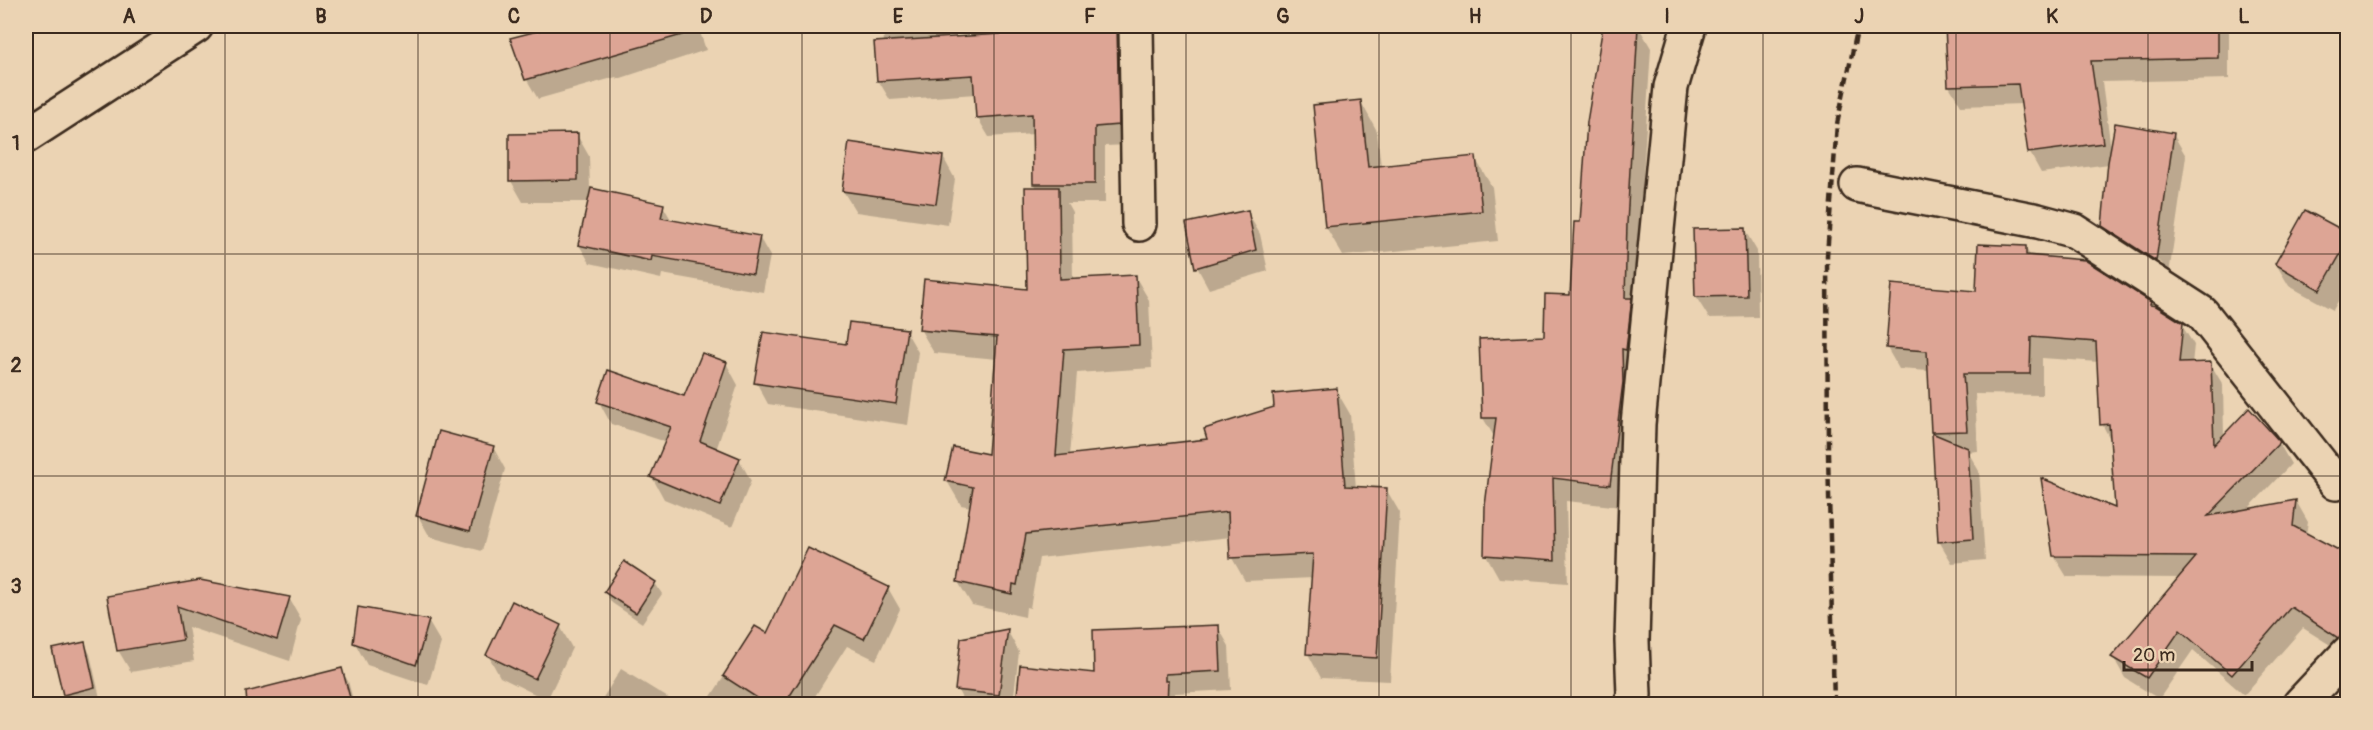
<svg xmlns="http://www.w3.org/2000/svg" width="2373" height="730" viewBox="0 0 2373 730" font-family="Pangolin,sans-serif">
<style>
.shadow{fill:#0003;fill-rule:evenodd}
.building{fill:#dda595;stroke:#3b2a1e;stroke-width:1.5}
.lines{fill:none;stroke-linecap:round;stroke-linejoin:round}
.minor-casing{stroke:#3b2a1e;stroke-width:38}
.minor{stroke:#ebd3b3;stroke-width:33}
.rail{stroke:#3b2a1e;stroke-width:4.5;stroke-dasharray:9 4.5;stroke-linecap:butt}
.grid{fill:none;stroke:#3b2a1e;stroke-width:1.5;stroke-opacity:0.55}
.neatline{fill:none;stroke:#3b2a1e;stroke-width:2}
.grid-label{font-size:20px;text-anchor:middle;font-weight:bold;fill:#3b2a1e}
</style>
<rect width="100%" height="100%" fill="#ebd3b3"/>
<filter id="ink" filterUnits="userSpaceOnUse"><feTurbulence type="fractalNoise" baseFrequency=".0167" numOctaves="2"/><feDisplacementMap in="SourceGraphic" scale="12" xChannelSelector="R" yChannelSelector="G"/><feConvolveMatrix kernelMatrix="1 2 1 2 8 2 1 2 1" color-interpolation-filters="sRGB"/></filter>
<g filter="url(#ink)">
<!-- shadow -->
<g class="shadow">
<path d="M563,26H698L706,50L618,79L616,77L538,99L527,80L512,39Z"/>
<path d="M883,26H935L936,41L1052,32V26H1136L1129,145L1105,146V203H1067L1072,212L1073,280L1135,276L1149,300L1152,368L1077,373L1070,456L1209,441L1336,390L1350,414L1356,488L1386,489L1400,513L1390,681L1321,678L1308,654L1313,578L1245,581L1232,558L1231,537L1039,558L1030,608L1026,607L1025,617L972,605L958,582L971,507L961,505L947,481L989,456L997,359L934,353L920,329L1028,291L1037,188L1034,183V134L989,137L977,117L976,94L890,100L878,80L884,43Z"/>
<path d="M1605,26H1638L1651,48L1622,507L1566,501L1568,583L1499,578L1486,555L1495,438L1483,418L1480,341L1545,338L1571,297L1582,224L1589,123Z"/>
<path d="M1947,26H2225L2229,32V79L2102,82L2111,149L2173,134L2186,156L2168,281L2117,248L2104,226L2109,164L2041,173L2030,153L2023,104L1961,106L1949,86ZM2115,233L2163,264L2161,266L2115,236Z"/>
<path d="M1361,102L1377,131L1381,167L1475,158L1492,187L1498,241L1343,256L1326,227L1315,107Z"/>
<path d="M577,135L589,156L590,189L663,206L672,221L759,237L770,256L763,292L662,274L661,279L590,263L579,245L589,202H523L511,181Z"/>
<path d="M943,157L955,179L948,225L856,212L843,191Z"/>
<path d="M1247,212L1260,234L1268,271L1209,289L1197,267Z"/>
<path d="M1744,229L1757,251L1758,317L1709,318L1696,297Z"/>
<path d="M2348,235V284L2333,310L2289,286L2276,264Z"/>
<path d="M2025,247L2031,257L2150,303L2181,324L2194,345L2192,364L2210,363L2223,385L2224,436L2279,443L2291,464L2246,511L2296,501L2308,522L2306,534L2348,557V656L2303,628L2244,695L2193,650L2159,699L2125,678L2113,657L2180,578L2067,577L2054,556L2116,510L2111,441L2102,424L2099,362L2042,358V395L1975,394L1978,451L1968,452L1979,471L1985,560L1952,563L1939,541L1936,437L1933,432L1929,371L1899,369L1887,348L1978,292Z"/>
<path d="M906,331L918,352L908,425L768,404L756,382L847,346Z"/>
<path d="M726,363L738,385L716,450L739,459L751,481L732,527L664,499L652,477L666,442L611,424L599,402L685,398Z"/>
<path d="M493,447L505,469L482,551L430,537L418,516Z"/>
<path d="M655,583L662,594L642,623L612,603L605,592Z"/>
<path d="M888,588L900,609L876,660L847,646L810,704H706L756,628L768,635Z"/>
<path d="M109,597L289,598L301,619L290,661L188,627L194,661L131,672L118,650Z"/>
<path d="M428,621L441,643L428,685L367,665L355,643Z"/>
<path d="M560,626L572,648L547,700L500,677L488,655Z"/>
<path d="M1218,627L1229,646L1231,690L1175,693L1176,704H1017Z"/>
<path d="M1007,630L1019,652L1013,704H965L957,689Z"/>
<path d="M84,643L90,654L100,698L70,704L64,694Z"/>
<path d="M621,669L678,704H599Z"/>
<path d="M341,670L348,681L354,704H310Z"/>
<path d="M2348,693V704H2336Z"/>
</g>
<!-- building -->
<g class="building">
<path d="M557,26H680L682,35L525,80L510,38Z"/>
<path d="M1050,26H1117L1119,125L1095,127V184H1033L1032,114L976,118L973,75L877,81L874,42L1050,31Z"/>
<path d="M1603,26H1638L1627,224L1625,298H1632L1626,350L1622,349L1623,382L1610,485L1553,478L1555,560L1484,555L1485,506L1496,418H1482L1479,339L1544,336L1545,294L1570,295L1574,222H1580L1587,122Z"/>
<path d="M1945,26H2218V58L2091,61L2103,143L2028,153L2018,84L1948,86Z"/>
<path d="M1361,100L1368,167L1476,156L1482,211L1325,227L1313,105Z"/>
<path d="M2115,123L2174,133L2156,261L2102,226L2108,162Z"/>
<path d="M578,133V180L509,181V134Z"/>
<path d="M849,142L943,156L936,204L842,191Z"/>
<path d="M1025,187H1059L1060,279L1136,275L1139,345L1064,349L1056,456L1207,439L1204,429L1274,407L1273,394L1337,388L1345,486L1387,488L1377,658L1306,654L1313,554L1230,558L1228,512L1026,534L1017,585L1013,584L1012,594L957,582L973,487L945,481L953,447L988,454L997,337L919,330L924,279L1027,289Z"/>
<path d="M591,188L664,204L661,218L760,236L753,274L652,256L651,261L578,245Z"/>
<path d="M1248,210L1256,250L1195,268L1186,223Z"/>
<path d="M2305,210L2348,233V241L2320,290L2275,264Z"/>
<path d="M1745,228L1747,296L1695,297L1693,229Z"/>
<path d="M1978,244L2026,246V255L2085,260L2151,302L2150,305L2156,306L2183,323L2179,363L2211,362L2214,445L2249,408L2280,442L2208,516L2296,500L2293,526L2348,555V635L2338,638L2291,607L2232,675L2180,630L2147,678L2111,657L2196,557L2053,556L2041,478L2115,508L2109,424L2100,425L2096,342L2031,337L2030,374H1963L1967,431L1931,432L1927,351L1886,348L1891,284L1976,291Z"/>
<path d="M849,322L907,329L896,404L754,383L763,332L846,344Z"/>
<path d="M702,353L727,362L700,441L740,458L720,506L650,477L671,427L597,402L608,370L684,396Z"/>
<path d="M439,431L494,446L470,531L416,516Z"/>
<path d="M1932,433L1968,448L1973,539L1938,542Z"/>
<path d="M808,548L889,587L864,639L835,625L784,705H768L723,676L755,626L767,633Z"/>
<path d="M624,561L656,582L636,613L604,592Z"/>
<path d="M200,580L290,597L277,640L177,606L183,640L117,651L107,596Z"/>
<path d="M512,601L561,625L535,679L486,655Z"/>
<path d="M358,607L429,620L416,665L353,643Z"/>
<path d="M1219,625L1221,671L1165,674V681H1168L1167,705H1016L1020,665L1094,673L1093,630Z"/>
<path d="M1008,629L999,695L955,690L961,638Z"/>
<path d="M85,642L95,687L63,695L52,649Z"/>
<path d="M342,668L352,705H247L246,692Z"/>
</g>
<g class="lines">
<!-- minor casing -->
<g class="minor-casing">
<g id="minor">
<path d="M1136,26L1139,224"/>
<path d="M26,136L196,26"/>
<path d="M1857,185L2038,221L2075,231L2202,313L2336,483"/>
<path d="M1631,704L1634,695L1632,641L1638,424L1671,87L1689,26"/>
<path d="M2300,704L2348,653"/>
</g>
</g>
<!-- minor -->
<use href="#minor" class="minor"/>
<!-- rail -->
<path class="rail" d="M1834,704L1828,453L1827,255L1837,124L1858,26"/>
</g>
</g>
<!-- grid -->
<path class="grid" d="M225,26V704M418,26V704M610,26V704M802,26V704M994,26V704M1186,26V704M1379,26V704M1571,26V704M1763,26V704M1956,26V704M2148,26V704M26,254H2348M26,476H2348"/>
<!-- margin -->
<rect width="2373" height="730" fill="none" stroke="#ebd3b3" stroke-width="66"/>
<!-- scale -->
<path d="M2124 661v9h128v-9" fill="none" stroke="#3b2a1e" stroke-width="3"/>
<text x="2133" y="661" font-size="18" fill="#3b2a1e" stroke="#ebd3b3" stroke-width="4.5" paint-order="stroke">20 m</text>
<rect x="33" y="33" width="2307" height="664" class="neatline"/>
<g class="grid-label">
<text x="129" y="23">A</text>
<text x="321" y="23">B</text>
<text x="514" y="23">C</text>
<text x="706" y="23">D</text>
<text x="898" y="23">E</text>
<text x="1090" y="23">F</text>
<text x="1283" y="23">G</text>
<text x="1475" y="23">H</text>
<text x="1667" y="23">I</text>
<text x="1859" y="23">J</text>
<text x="2052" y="23">K</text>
<text x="2244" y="23">L</text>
<text x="16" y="150">1</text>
<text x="16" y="372">2</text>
<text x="16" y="593">3</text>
</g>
</svg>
